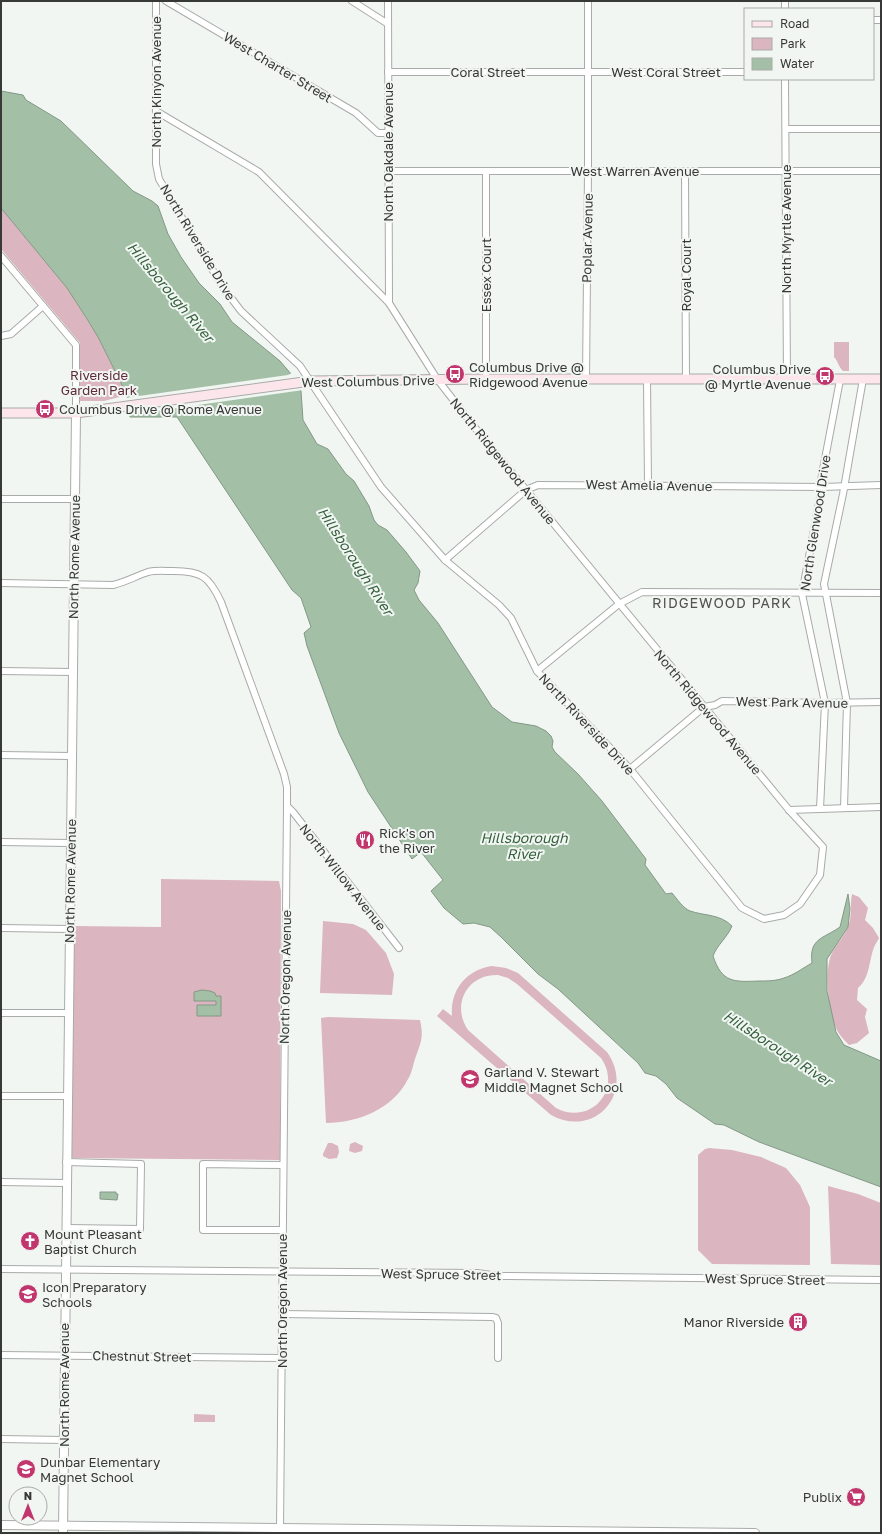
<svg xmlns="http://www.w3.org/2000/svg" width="882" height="1534" viewBox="0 0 882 1534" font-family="'Golos Text',sans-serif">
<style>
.green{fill:#dbb5bf;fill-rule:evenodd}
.water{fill:#a3c0a7;stroke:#839885}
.pier{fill:#f2f6f3}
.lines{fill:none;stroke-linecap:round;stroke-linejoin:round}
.minor-casing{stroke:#a8aba9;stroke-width:8}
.tertiary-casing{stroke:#a8aba9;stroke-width:10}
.secondary-casing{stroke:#a8aba9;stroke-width:11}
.minor{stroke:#fff;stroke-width:6}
.tertiary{stroke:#fff;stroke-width:8}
.secondary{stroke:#fce6ec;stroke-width:9}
.labels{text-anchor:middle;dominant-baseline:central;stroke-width:4;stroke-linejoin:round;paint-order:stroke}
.street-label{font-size:13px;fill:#373937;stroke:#f2f6f3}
.poi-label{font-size:13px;fill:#373937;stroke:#f2f6f3;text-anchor:start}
.park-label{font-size:13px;fill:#5d2b3b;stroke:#f2f6f3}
.water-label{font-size:14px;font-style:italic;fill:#34603c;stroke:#f2f6f3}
.neighbourhood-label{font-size:14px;letter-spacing:1px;fill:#505350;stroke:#f2f6f3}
</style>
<rect width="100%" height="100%" fill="#f2f6f3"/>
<!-- green -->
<g class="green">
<path d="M1,208L67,288L98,337L127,395L104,401H80V343L1,249Z"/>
<path d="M834,342H849V371H843C838,366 838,361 834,357Z"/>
<path d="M161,879L279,881L281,891L280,1160L71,1158L74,926L161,927Z"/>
<path d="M852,894L859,897L868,908L865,920L873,928L879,938C877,942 874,946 873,950C869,963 869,979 858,988L857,1000L867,1009L865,1017L869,1033L857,1043L849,1045C844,1040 839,1035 836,1028C828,1013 824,968 832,953C837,943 845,936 849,924C852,915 850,904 852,894Z"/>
<path d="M323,921L353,924L366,930L386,953L394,974L392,995L320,993Z"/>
<path d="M492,966L506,968L518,973L607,1052C636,1093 594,1139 551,1115L437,1016L443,1009L452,1016C450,990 466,970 492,966ZM498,975L508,978L517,984L601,1058C623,1090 590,1126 556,1108L468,1030C451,1005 467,974 498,975Z"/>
<path d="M328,1017L420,1020C424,1038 421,1042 415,1059C413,1065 412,1073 408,1079C393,1109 358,1123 326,1123L321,1018Z"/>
<path d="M355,1142L363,1146L362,1151L355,1153L349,1151L350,1144Z"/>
<path d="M328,1143H332L338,1146L339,1152L337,1158L329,1159L323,1156V1154Z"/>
<path d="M709,1148L732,1150L761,1157L786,1168L800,1185L810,1207V1265L712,1264L698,1250V1155L705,1149Z"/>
<path d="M828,1186L858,1194L881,1203V1265L831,1264Z"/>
<path d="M194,1414L215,1415V1422H194Z"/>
</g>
<!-- water -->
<g class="water">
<path d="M1,91L23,95L26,100L61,121L133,191L152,201L158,206L168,234L181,257L199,283L220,304L232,322L280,361L292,375L301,391L303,420L317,444L328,449L346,474L354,481L369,506L374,520L378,525L387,530L406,552L420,571L418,583L414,590L419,600L438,623L492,707L512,722L536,726L546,731L551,736L553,741L552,747L555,752L578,774L602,801L646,859L645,865L666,894L672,893C677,899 683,908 690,911C705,916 720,914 732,926C727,938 717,945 713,956C722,983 734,982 759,981C767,981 776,981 784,978C794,975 803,968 812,963C809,938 823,939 840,927L848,894L850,909L848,927L827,959V991L836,1032L844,1045L881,1061V1187L759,1142L724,1125L715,1124L677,1098L666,1084L656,1076L645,1073L638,1063L558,989L538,974L501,937L490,927L474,923L463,924L444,908L431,891L443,880L421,852L412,859L368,792L339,733L307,646L304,633L311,627L301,598L292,590L177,417H130L127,395L98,337L87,319L67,288L1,208Z"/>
<path d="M202,990L210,991L215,993L216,996H221V1016H197V1005H216V1001H194V992Z"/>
<path d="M100,1192H116V1194H118L117,1200L100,1199Z"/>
</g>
<!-- pier -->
<path class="pier" d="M292,373L303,390L128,415L125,398L288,375Z"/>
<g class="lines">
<!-- minor casing -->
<g class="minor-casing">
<g id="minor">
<path d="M156,1V164L159,179L222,286L241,311L300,366L381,487L445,560L499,605L511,618L537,671L630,769L742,908L764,919L784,915L800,904L820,875L823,847L789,810L476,429L437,379L389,303L259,172L156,111"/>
<path d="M166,1L356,113L378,133H388"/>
<path d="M352,1L388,24"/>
<path d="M388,1L389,303"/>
<path d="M785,9V1"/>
<path d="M873,20H881"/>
<path d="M388,72H745"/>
<path d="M785,79L787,379"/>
<path d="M786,129H881"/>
<path d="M388,171H881"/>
<path d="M486,171V379"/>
<path d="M685,171L686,379"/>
<path d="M1,256L76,345V413"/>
<path d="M1,336L11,334L43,306"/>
<path d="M586,379L588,171V1"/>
<path d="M647,379L648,485"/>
<path d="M1,499H74"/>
<path d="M445,560L526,490L538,485L822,487L881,485"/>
<path d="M1,583L113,585C126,582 136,576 148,572C156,570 165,571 173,571C201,571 209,576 221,602L284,774L287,787V806L280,1528"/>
<path d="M1,671L72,672"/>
<path d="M537,671L619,604L642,592L881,593"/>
<path d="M1,755L71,756"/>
<path d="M630,769L704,707L715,705L722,701L825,703L881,702"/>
<path d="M287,806L293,812L399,948"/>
<path d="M844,808L847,703L824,584L843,494L863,379"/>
<path d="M820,809L825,703L802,594L822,487L821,480L840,380"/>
<path d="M789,810L881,807"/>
<path d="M1,842L70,843"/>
<path d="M1,928L70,929"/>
<path d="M1,1013H68"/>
<path d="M1,1096H67"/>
<path d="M1,1182L66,1183"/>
<path d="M66,1228L140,1229L141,1164L66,1162"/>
<path d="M282,1230H203V1164L283,1165"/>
<path d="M1,1269L477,1273L499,1276L881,1280"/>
<path d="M282,1314L492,1317L496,1318L498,1323V1358"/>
<path d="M1,1355L282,1358"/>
<path d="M1,1439L64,1440"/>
</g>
</g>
<!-- tertiary casing -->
<g class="tertiary-casing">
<g id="tertiary">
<path d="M1,1525L755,1533"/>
<path d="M63,1533L76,413"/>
</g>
</g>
<!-- secondary casing -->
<g class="secondary-casing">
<path id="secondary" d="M1,413H76L311,381L486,379H881"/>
</g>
<!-- minor -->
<use href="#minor" class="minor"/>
<!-- tertiary -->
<use href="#tertiary" class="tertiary"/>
<!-- secondary -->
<use href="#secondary" class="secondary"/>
</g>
<!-- icons -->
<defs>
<g id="bus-disc" transform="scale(1)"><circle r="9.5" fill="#c1366d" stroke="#f2f6f3"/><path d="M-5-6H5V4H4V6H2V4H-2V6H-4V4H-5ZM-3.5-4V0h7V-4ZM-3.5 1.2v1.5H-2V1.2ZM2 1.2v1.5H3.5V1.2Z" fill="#fff"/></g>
<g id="restaurant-disc" transform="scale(1)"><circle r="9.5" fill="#c1366d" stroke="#f2f6f3"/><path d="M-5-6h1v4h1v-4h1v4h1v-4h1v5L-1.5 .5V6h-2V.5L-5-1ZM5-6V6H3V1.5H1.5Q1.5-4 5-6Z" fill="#fff"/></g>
<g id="school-disc" transform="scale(1)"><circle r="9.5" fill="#c1366d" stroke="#f2f6f3"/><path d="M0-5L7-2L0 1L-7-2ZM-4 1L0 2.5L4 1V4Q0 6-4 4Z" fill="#fff"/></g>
<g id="church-disc" transform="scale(1)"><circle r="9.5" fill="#c1366d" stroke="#f2f6f3"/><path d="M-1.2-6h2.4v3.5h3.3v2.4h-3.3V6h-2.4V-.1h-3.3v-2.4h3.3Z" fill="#fff"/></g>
<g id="building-disc" transform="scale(1)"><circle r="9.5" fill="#c1366d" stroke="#f2f6f3"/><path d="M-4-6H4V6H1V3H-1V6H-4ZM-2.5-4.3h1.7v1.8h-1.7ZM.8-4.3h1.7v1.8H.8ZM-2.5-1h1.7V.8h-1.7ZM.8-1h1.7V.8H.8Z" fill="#fff"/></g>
<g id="supermarket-disc" transform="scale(1)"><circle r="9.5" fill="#c1366d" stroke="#f2f6f3"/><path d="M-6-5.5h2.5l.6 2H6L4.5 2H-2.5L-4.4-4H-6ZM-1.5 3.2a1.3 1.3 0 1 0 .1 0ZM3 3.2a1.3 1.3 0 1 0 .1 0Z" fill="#fff"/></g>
</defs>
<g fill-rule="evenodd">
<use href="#bus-disc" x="455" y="374"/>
<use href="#bus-disc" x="825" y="376"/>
<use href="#bus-disc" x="45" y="409"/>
<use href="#restaurant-disc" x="365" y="840"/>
<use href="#school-disc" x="470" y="1079"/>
<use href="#church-disc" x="30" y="1241"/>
<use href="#school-disc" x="28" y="1294"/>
<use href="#building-disc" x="798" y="1322"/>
<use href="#school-disc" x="26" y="1469"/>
<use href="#supermarket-disc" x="856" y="1497"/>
</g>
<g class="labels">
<!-- street labels -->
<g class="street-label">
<text transform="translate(278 67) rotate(31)">West Charter Street</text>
<text x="488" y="72">Coral Street</text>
<text x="666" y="72">West Coral Street</text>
<text transform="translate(156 82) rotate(-90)">North Kinyon Avenue</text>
<text transform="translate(388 152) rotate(-90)">North Oakdale Avenue</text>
<text x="635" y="171">West Warren Avenue</text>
<text transform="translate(786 229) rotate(-90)">North Myrtle Avenue</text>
<text transform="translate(587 238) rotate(-89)">Poplar Avenue</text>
<text transform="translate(198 242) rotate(59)">North Riverside Drive</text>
<text transform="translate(486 275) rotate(-90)">Essex Court</text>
<text transform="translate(686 275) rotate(-90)">Royal Court</text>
<text transform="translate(368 381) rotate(-1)">West Columbus Drive</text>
<text transform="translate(503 461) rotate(51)">North Ridgewood Avenue</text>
<text transform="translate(649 485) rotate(1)">West Amelia Avenue</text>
<text transform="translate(815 523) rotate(-81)">North Glenwood Drive</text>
<text transform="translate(74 557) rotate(-89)">North Rome Avenue</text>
<text transform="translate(792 702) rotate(1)">West Park Avenue</text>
<text transform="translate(708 712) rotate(50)">North Ridgewood Avenue</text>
<text transform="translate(587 724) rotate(47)">North Riverside Drive</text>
<text transform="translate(343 877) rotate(52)">North Willow Avenue</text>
<text transform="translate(70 881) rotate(-89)">North Rome Avenue</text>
<text transform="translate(285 977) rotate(-89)">North Oregon Avenue</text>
<text transform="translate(441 1274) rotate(1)">West Spruce Street</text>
<text transform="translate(765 1279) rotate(1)">West Spruce Street</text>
<text transform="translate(282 1301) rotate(-90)">North Oregon Avenue</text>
<text transform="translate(142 1356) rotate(1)">Chestnut Street</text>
<text transform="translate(64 1385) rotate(-90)">North Rome Avenue</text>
</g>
<!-- poi labels -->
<g class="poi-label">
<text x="469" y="367">Columbus Drive @<tspan x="469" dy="15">Ridgewood Avenue</tspan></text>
<text x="811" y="369" text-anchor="end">Columbus Drive<tspan x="811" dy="15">@ Myrtle Avenue</tspan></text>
<text x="59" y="409">Columbus Drive @ Rome Avenue</text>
<text x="379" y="833">Rick's on<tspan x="379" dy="15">the River</tspan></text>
<text x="484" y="1072">Garland V. Stewart<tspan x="484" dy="15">Middle Magnet School</tspan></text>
<text x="44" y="1234">Mount Pleasant<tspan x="44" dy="15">Baptist Church</tspan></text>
<text x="42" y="1287">Icon Preparatory<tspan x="42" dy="15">Schools</tspan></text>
<text x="784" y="1322" text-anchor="end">Manor Riverside</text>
<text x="40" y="1462">Dunbar Elementary<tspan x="40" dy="15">Magnet School</tspan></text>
<text x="842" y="1497" text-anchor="end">Publix</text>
</g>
<!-- park labels -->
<g class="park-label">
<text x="99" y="375">Riverside<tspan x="99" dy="15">Garden Park</tspan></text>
</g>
<!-- water labels -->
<g class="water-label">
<text transform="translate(171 292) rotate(50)">Hillsborough River</text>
<text transform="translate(356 561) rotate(57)">Hillsborough River</text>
<text x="524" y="837">Hillsborough<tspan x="524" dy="16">River</tspan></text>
<text transform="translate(778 1048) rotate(33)">Hillsborough River</text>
</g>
<!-- neighbourhood labels -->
<g class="neighbourhood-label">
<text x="722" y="602">RIDGEWOOD PARK</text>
</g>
</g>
<!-- border -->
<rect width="882" height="1534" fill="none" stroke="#373937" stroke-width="4"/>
<!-- legend -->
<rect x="744" y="8" width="130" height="72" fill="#f2f6f3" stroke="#a7aaa8"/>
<rect x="752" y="21" width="20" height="6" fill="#fce6ec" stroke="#a7aaa8"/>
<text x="780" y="28" font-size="12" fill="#373937">Road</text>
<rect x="752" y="38" width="20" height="12" fill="#dbb5bf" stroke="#a7aaa8"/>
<text x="780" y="48" font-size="12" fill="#373937">Park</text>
<rect x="752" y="58" width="20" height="12" fill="#a3c0a7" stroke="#a7aaa8"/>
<text x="780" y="68" font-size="12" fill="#373937">Water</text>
<!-- north arrow -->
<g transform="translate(28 1506)"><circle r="19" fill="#f2f6f3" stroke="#a7aaa8"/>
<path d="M0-3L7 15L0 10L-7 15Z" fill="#c1366d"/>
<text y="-6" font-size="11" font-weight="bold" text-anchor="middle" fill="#373937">N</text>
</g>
</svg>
